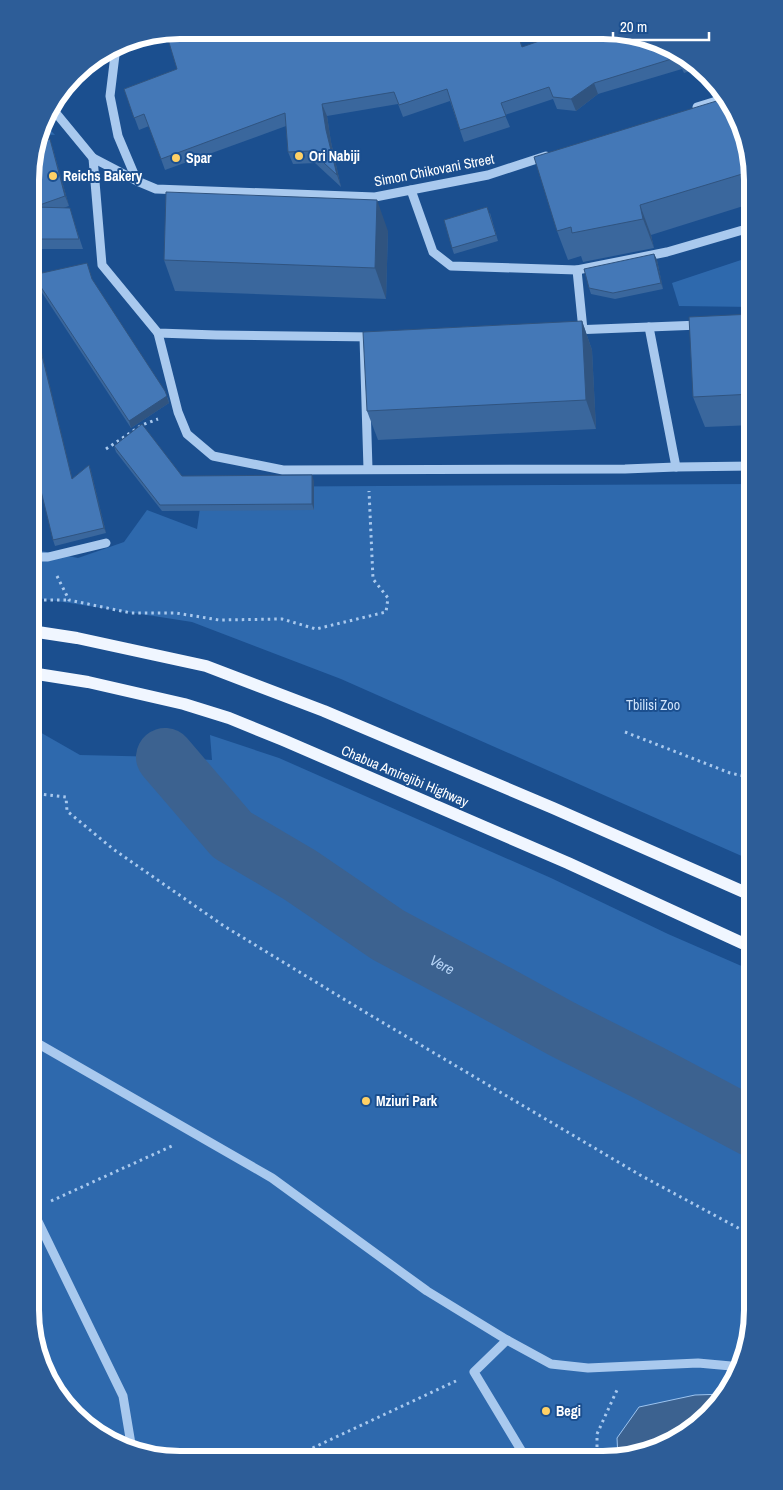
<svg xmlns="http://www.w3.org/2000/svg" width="783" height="1490" viewBox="0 0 783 1490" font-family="'Archivo Narrow',sans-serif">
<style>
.green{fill:#2e69ad}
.water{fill:#3c6290;stroke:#9cc4f0}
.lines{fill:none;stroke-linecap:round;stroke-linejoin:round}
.river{stroke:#3c6290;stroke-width:58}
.path{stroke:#a9c9ee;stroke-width:3;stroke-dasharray:2.5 4;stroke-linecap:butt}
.minor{stroke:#a9c9ee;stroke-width:9}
.major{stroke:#f0f6ff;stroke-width:12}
.wall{fill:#3a679d}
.shaded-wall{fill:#305480}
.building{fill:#4478b7;stroke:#305480}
.poi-dot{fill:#ffd166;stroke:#1b4f8f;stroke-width:2}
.labels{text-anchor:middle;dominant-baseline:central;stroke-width:4;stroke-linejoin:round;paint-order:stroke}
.poi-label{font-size:14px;font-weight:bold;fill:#fff;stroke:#1b4f8f;text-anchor:start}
.street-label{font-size:14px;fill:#fff;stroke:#1b4f8f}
.park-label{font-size:14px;fill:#cfe3fa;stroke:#1b4f8f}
.water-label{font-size:15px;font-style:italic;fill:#b5d3f5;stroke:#1b4f8f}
.rim{fill:none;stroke:#fff;stroke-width:6}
</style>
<rect width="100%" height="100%" fill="#1b4f8f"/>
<!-- green -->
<g class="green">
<path d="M43,122L55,135L39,134Z"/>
<path d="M753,256V307L679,306L672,283Z"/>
<path d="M753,484V861L341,679L192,622L31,597V549L78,558L124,542L147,510L197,529L203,487Z"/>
<path d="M31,727L80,755L165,757L212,760L210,735L279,758L551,878L668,934L753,971V1320L742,1367L722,1402L687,1435L651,1452L603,1460L160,1459L114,1445L81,1423L38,1358L30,1310Z"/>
</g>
<!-- water -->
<path class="water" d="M726,1394C714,1415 674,1446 649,1452C639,1455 629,1456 618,1458L617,1438L639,1407L695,1395Z"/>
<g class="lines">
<!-- river -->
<path class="river" id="s1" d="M165,757L232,835L300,875L388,935L489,989L562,1029L651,1074L753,1128"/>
<!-- path -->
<g class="path">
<path d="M106,449L142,425L158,419"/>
<path d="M57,576L69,600L131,613H176L219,620L282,619L316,629L386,612L388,598L373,579L369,491"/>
<path d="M31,600H69"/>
<path d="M625,732L730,773L753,778"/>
<path d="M31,793L66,797L67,811L113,849L224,926L365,1012L640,1175L753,1236"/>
<path d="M51,1201L172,1146"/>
<path d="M289,1459L456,1381"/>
<path d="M597,1460V1434L617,1390L620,1388"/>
</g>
<!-- minor -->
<g class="minor">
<path d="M126,41L115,55L110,96L118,136L137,181"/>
<path d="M51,107L93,158L137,181L156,189L375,197L488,175L546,156"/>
<path d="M697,107L723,99"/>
<path d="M93,158L102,265L158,333L216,335L375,337"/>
<path d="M411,190L433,252L451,266L577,270"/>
<path d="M649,327L676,467"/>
<path d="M573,330L700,325"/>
<path d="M583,330L577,270L667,252L753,227"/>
<path d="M158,333L178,412L187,434L213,456L283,470L625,469L676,467L753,466"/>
<path d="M364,337L368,469"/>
<path d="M31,538L37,557H48L106,543"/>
<path d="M30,1039L272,1178L427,1291L507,1340L551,1364L588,1368L698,1363L742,1367"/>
<path d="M30,1205L123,1396L132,1450"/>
<path d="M507,1340L474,1372L527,1460"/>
</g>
<!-- major -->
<g class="major">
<path d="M31,631L77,638L206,666L324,711L553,808L753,896"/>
<path d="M31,673L88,682L184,704L229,718L283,740L568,863L753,948"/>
</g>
</g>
<!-- wall -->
<g class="wall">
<path d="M185,30H252L253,33L522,47L632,33L702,67L684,73L682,69L598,94L576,111L557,109L553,99L505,115L510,127L464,142L450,101L403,117L398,104L327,116L331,142L341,187L315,163L293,164L288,152L286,126L165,170L149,126L139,130L124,89L177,69Z"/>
<path d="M745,132L753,180V203L651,235L654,248L583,262L581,256L568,260L557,231Z"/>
<path d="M53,149L69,206L63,208L73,219L83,249H41L37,239L31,218Z"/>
<path d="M490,213L498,241L454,254L452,248Z"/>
<path d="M388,231L386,299L175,291L164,260Z"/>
<path d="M654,254L657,260L663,289L615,299L591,294L589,288Z"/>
<path d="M33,275L168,398L169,403L131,428L35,282Z"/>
<path d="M753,314V425L705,427L693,397Z"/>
<path d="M582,321L592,350L596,429L378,440L367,411Z"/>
<path d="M114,446L182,476L314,481V510L162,511L116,452Z"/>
<path d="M89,465L91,471L106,533L55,546L53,540L73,478Z"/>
</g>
<!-- shaded-wall -->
<g class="shaded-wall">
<path d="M94,59V61L76,74L81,67Z"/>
<path d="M594,83L598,94L576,111L571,99Z"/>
<path d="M322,104L327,116L331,142L341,187L337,175L326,130Z"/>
<path d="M50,139L53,149L69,206L65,196Z"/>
<path d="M377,200L388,231L386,299L375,268Z"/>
<path d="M640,205L651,235L654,248L643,219Z"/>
<path d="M654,254L657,260L663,289L661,283Z"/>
<path d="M31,307L74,485L72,479L31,310Z"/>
<path d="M582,321L592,350L596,429L586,400Z"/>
<path d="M165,391L169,403L131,428L129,421Z"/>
<path d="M89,465L91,471L106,533L104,528Z"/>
<path d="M312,475L314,481V510L312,504Z"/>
</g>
<!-- building -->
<g class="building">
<path d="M185,30H251L252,33L262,31L517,32L522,47L565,32L632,33L685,59L679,61L678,57L594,83L571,99L553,97L549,87L501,103L506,116L460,130L447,89L399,105L394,92L322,104L326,130L337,175L311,151L288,152L285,113L161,159L144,114L134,118L124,89L177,69L167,36Z"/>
<path d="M723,99L745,132L752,171L640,205L643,219L572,233L571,227L557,231L534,157Z"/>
<path d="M50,139L65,196L34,207L70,208L79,239H37L31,218V161L37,143Z"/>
<path d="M166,192L377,200L375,268L164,260Z"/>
<path d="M487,207L496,235L452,248L444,220Z"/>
<path d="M654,254L661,283L613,293L589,288L584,269Z"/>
<path d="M87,263L92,279L165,391L167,396L129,421L33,275Z"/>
<path d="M31,310L72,479L89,465L104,528L53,540L31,450Z"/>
<path d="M753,314V394L693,397L689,317Z"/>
<path d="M582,321L586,400L367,411L363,332Z"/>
<path d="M142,424L182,476L312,475V504L160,505L114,446Z"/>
</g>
<!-- markers -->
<g class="poi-dot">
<circle cx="299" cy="156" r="5"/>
<circle cx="176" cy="158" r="5"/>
<circle cx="53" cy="176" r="5"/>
<circle cx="366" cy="1101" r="5"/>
<circle cx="546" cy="1411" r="5"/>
</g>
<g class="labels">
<!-- poi labels -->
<g class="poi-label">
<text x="309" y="156">Ori Nabiji</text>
<text x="186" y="158">Spar</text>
<text x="63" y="176">Reichs Bakery</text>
<text x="376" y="1101">Mziuri Park</text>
<text x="556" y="1411">Begi</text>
</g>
<!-- street labels -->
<g class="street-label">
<text transform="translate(434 170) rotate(-11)">Simon Chikovani Street</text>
<text transform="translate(405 776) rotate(23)">Chabua Amirejibi Highway</text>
</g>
<!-- park labels -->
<g class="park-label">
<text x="653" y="705">Tbilisi Zoo</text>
</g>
<!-- water labels -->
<g class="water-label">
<text stroke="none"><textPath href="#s1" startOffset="350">Vere</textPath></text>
</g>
</g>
<!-- crop -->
<path d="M0 0H783V1490H0ZM180 39H603A141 141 0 0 1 744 180V1310A141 141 0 0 1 603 1451H180A141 141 0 0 1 39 1310V180A141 141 0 0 1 180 39Z" fill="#2d5d98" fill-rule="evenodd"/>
<path class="rim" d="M180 39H603A141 141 0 0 1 744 180V1310A141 141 0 0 1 603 1451H180A141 141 0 0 1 39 1310V180A141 141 0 0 1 180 39Z"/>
<!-- scale -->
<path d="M613 32v8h96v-8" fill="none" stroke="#ffffff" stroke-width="2.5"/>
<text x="620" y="32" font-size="15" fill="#ffffff" stroke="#1b4f8f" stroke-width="4" paint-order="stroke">20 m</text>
</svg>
